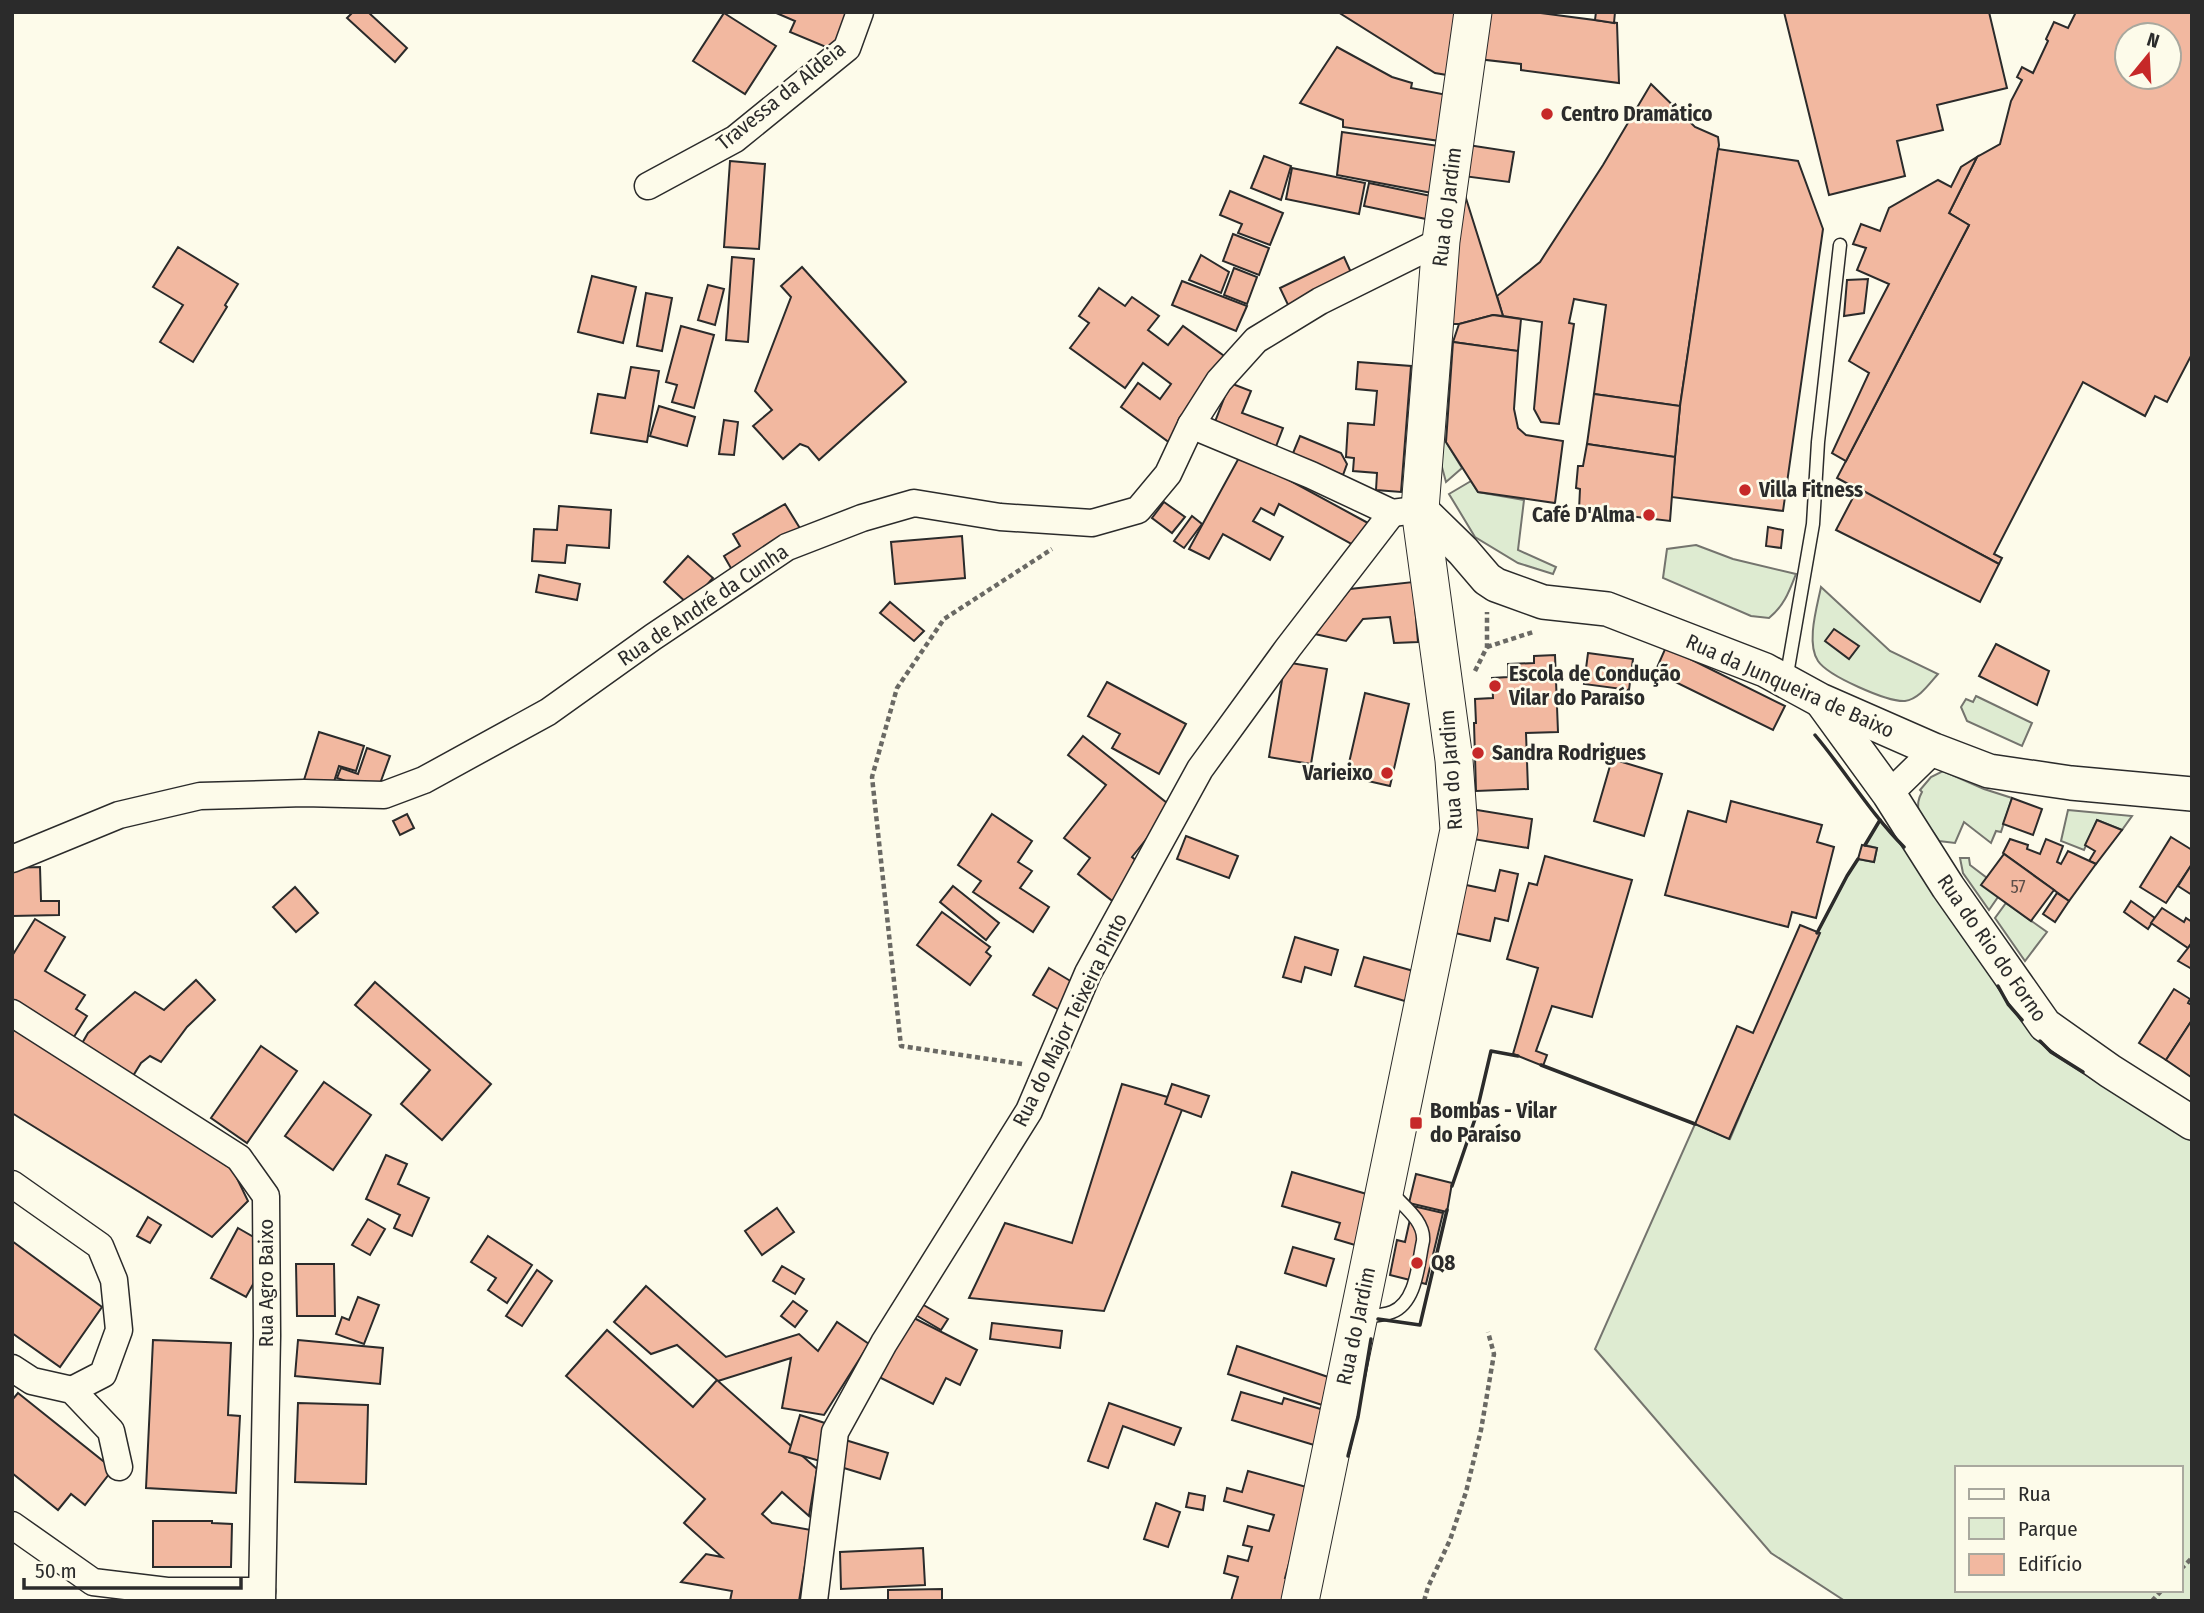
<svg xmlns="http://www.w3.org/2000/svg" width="2204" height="1613" viewBox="0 0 2204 1613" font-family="'Fira Sans Condensed',sans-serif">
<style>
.green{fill:#deebd1;stroke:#74746e;stroke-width:2;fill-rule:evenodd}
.building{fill:#f2b8a0;stroke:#2b2b2b;stroke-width:2;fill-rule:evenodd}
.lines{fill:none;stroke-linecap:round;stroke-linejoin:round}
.service-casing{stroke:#2b2b2b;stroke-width:15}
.minor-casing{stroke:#2b2b2b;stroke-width:29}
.tertiary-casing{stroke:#2b2b2b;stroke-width:36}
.secondary-casing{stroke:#2b2b2b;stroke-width:39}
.path{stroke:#6a6964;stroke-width:4.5;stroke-dasharray:5 3.5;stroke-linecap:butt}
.service{stroke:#fdfbea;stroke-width:12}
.minor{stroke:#fdfbea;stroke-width:26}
.tertiary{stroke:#fdfbea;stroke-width:33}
.secondary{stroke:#fdfbea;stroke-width:37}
.wall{stroke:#2b2b2b;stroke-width:3.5}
.poi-dot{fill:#c62828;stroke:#fdfbea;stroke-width:2.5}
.labels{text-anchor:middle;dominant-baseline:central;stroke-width:5;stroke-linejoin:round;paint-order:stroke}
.number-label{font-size:18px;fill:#5d4e48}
.street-label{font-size:21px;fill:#2b2b2b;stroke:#fdfbea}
.poi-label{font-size:21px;font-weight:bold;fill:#2b2b2b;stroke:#fdfbea;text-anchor:start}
</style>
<rect width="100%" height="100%" fill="#fdfbea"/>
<!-- green -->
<g class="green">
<path d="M1441,386L1450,389L1446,442L1462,468L1446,482L1436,445Z"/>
<path d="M1471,481L1478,492L1524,500L1518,550L1556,567L1553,574L1518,563L1475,537L1449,494Z"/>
<path d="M1696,545L1733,559L1796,574C1789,592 1784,606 1769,618L1751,616L1663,578L1667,549Z"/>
<path d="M1821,587L1890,651L1938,674C1929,684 1919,699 1905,701C1887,702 1828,676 1818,661C1806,643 1817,607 1821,587Z"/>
<path d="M1976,696L2032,723L2022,746L1967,721L1961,707L1966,699L1973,702Z"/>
<path d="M1943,771L1984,789L2012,798L2001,832L1996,831L1991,843L1964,822L1955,843L1939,841C1928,822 1910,813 1922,792L1920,790L1931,777Z"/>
<path d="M2068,810L2132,816L2122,830L2097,820L2084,850L2061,841Z"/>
<path d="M1880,820L1946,894L2008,1004L2050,1052L2158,1121L2192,1140V1601H1845L1771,1553L1595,1349L1695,1124L1730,1139L1817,933L1847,876L1858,859L1874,862L1877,848L1865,845ZM1957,1468H2181V1590H1957Z"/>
<path d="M1960,858H1969L1970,865L1987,878L1998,897L1989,910L1963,873Z"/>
<path d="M2006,903L2047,932L2025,961L1995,918Z"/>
</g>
<!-- building -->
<g class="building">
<path d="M353,12H368L407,48L395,62L347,18Z"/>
<path d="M774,12H855L838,52L790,32L795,21Z"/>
<path d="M1338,12H1459L1447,75L1435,73Z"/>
<path d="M1484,12H1533L1617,23L1619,83L1521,70V64L1478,59Z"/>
<path d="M1596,12H1615L1614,23L1595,20Z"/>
<path d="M1784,12H1989L2007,88L1937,105L1943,130L1897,141L1905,176L1829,195Z"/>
<path d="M2076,12H2192V354L2167,402L2155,396L2145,416L2083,382L1994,554L2002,558L1999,564L1837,478L1969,225L1949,213L1977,157L2000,144L2011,101L2022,80L2017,77L2022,67L2033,73L2048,41L2046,39L2054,22L2068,28ZM2127,35H2169V77H2127Z"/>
<path d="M724,13L776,46L745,94L693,61Z"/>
<path d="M1337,47L1392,77L1412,83L1411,88L1447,95L1440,141L1343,127V120L1300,103Z"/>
<path d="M1651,84L1695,127L1718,137L1719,145L1680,406L1594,394L1606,305L1574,299L1569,323L1574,324L1559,424L1541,422L1534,409L1542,322L1503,316L1497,296L1540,262L1603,165Z"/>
<path d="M1342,132L1439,146L1432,193L1337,175Z"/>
<path d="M1468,145L1514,152L1509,182L1463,176Z"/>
<path d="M1718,149L1798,161L1823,229L1783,511L1671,497L1680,406Z"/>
<path d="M1264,156L1291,166L1281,200L1251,188Z"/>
<path d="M1977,157L1949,213L1969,225L1846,461L1832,453L1869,373L1849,361L1889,284L1857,270L1866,248L1853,244L1861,224L1880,231L1889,208L1938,180L1951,187L1961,167Z"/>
<path d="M730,161L765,164L759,249L724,247Z"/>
<path d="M1292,168L1365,183L1359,214L1286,199Z"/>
<path d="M1369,183L1431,196L1426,219L1364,206Z"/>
<path d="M1230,191L1283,213L1270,245L1238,233L1242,224L1220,215Z"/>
<path d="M1464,192L1503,316L1493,315L1459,324H1446Z"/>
<path d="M1233,234L1269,248L1259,275L1223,261Z"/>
<path d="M178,247L238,284L225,305L227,307L193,362L160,342L183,305L153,287Z"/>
<path d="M1201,255L1229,272L1221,293L1189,280Z"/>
<path d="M732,257L754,259L748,342L726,340Z"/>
<path d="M1344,257L1354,279L1290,309L1280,288Z"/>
<path d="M802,267L906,382L819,460L808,447L800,444L783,459L753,426L772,410L755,391L791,297L781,286Z"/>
<path d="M1234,268L1257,277L1247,304L1224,295Z"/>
<path d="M592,276L636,287L623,343L578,332Z"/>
<path d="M1868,279L1864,313L1844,316L1847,280Z"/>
<path d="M1182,281L1247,306L1236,331L1172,305Z"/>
<path d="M708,285L724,289L715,325L698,320Z"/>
<path d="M1099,288L1125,306L1132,297L1159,316L1148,330L1168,345L1183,326L1231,361L1170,443L1121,407L1138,383L1160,399L1171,384L1143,363L1125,388L1070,348L1089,323L1079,316Z"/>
<path d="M646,293L672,298L662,351L637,346Z"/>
<path d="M1493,315L1521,319L1518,351L1453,342L1459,324Z"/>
<path d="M681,326L714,335L694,408L672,402L677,385L666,382Z"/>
<path d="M1453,342L1518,351L1514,409L1518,428L1526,435L1563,441L1555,503L1478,492L1446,442Z"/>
<path d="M1358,362L1411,366L1401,492L1376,490L1377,473L1353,471L1354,458L1346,457L1348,423L1374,425L1377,391L1356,389Z"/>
<path d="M631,367L659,371L647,442L591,433L598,394L625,398Z"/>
<path d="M1230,383L1251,391L1242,413L1283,428L1275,449L1213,427Z"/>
<path d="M1594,394L1680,406L1675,457L1587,444Z"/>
<path d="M659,406L695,417L687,446L650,436Z"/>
<path d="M724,420L738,422L734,455L719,454Z"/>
<path d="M1300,436L1341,453L1347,464L1343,475L1291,458Z"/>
<path d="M1587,444L1675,457L1670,521L1579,510L1580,489L1576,488L1578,466H1583Z"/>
<path d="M1241,454L1368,523L1355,546L1279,504L1274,515L1261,508L1253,521L1283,537L1270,560L1223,534L1209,559L1189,549Z"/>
<path d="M1858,488L1999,564L1980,602L1836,530Z"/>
<path d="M1164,502L1185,517L1172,533L1152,518Z"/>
<path d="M785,504L801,530L732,570L724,556L740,546L733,534Z"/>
<path d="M559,506L611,510L609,548L567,545L565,563L532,561L534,529L557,530Z"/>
<path d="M1192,516L1202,524L1184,548L1174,541Z"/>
<path d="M1768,527L1783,530L1781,548L1766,546Z"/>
<path d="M962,536L965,578L895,584L891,542Z"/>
<path d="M688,556L713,578L689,605L664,582Z"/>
<path d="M539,575L580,584L577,600L536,592Z"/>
<path d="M1413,582L1418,642L1394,643L1390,617L1363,619L1346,641L1315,634L1350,589Z"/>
<path d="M890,602L924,631L914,641L880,613Z"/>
<path d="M1834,629L1859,646L1849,659L1825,641Z"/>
<path d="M1996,644L2049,671L2037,705L1979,676Z"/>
<path d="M1666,647L1785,706L1773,730L1655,672Z"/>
<path d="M1588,653L1633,659L1629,690L1584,684Z"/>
<path d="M1555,655L1558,732L1526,733L1528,789L1476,791L1474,723H1476L1475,699L1493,698L1492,678L1508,677V664L1534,663V656Z"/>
<path d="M1285,662L1327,669L1311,764L1269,757Z"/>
<path d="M1107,682L1186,724L1159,774L1112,748L1120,734L1088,716Z"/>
<path d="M1365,693L1409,704L1390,786L1346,776Z"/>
<path d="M319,732L364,746L356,771L339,766L332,788L304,780Z"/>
<path d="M1083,736L1172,807L1132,857L1144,867L1115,903L1078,874L1090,858L1064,838L1106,785L1068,755Z"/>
<path d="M367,748L390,756L377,792L337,778L341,768L358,774Z"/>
<path d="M1612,759L1662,774L1644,836L1594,821Z"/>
<path d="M2012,798L2042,809L2033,835L2003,824Z"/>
<path d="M1731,801L1822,825L1817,842L1834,847L1816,918L1792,912L1788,927L1665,895L1688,811L1726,822Z"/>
<path d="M1471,809L1532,819L1528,848L1467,838Z"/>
<path d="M407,814L414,828L400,835L393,821Z"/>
<path d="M992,814L1032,841L1018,862L1032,871L1020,888L1049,907L1033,932L973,892L981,881L958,865Z"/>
<path d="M2097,820L2122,830L2096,864L2089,861L2095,851L2085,845Z"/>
<path d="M1186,836L1238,856L1229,878L1177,859Z"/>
<path d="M2171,837L2192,850V864L2166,903L2140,887Z"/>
<path d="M2010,839L2028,845L2027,849L2040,854L2046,839L2063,846L2057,862L2061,864L2068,851L2096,864L2069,901L2003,853Z"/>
<path d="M1862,845L1877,848L1874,862L1858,859Z"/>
<path d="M2004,854L2054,890L2031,921L1981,885Z"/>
<path d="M1545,856L1632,880L1592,1017L1552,1006L1536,1051L1547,1055L1543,1066L1513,1054L1538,968L1507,959L1529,883L1537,885Z"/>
<path d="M2192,864V895L2178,886Z"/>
<path d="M40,867L41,901H59V915L12,916V868Z"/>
<path d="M1500,870L1518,874L1508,921L1495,918L1490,941L1455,933L1466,885L1495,891Z"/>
<path d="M953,886L999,923L986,940L940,902Z"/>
<path d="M295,887L318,913L296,932L273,907Z"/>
<path d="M2057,893L2069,901L2055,922L2043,914Z"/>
<path d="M2131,901L2155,918L2148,929L2124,912Z"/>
<path d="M2162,908L2184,922L2186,918L2192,922V942L2188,948L2151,923Z"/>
<path d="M942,912L990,947L986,952L991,956L970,985L917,945Z"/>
<path d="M35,919L65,937L45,971L85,995L76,1009L87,1016L72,1040L12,1004V956Z"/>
<path d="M1800,925L1820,933L1729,1139L1695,1124L1737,1026L1753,1033Z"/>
<path d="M1295,937L1338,950L1331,975L1305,967L1301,982L1283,977Z"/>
<path d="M2192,943V969L2178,961Z"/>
<path d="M1364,957L1417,972L1408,1002L1355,986Z"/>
<path d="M1049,968L1077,985L1061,1011L1033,995Z"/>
<path d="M196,980L215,1000L187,1027L161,1062L150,1056L141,1063L128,1084L77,1052L88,1033L135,992L164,1010Z"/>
<path d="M375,982L491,1084L442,1140L401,1104L430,1070L355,1005Z"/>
<path d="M2174,989L2190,999L2188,1003L2192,1005V1020L2166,1060L2139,1043Z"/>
<path d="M2192,1020V1076L2191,1077L2166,1060Z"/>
<path d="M12,1023L233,1170L248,1201L212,1237L12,1113Z"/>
<path d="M261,1046L297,1071L247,1143L211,1118Z"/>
<path d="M324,1082L371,1115L333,1170L285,1136Z"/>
<path d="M1122,1084L1185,1102L1104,1311L969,1298L1005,1223L1072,1243Z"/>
<path d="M1172,1084L1209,1096L1201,1117L1165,1104Z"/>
<path d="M386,1155L407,1164L398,1184L429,1198L412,1236L394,1228L400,1215L366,1199Z"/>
<path d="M1292,1172L1370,1195L1355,1245L1335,1239L1340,1223L1282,1206Z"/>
<path d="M1416,1174L1452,1183L1447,1212L1409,1203Z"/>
<path d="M1413,1206L1443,1213L1426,1284L1390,1275L1397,1240L1405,1242Z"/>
<path d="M777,1208L794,1232L762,1255L745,1231Z"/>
<path d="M148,1217L161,1225L150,1243L137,1236Z"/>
<path d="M368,1219L385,1229L370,1255L352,1245Z"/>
<path d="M238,1228L273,1248L246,1297L211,1278Z"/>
<path d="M488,1236L532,1265L507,1303L488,1290L496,1278L471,1262Z"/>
<path d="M12,1241L102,1307L60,1367L12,1333Z"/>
<path d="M1293,1247L1334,1259L1326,1286L1285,1273Z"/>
<path d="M296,1264H334L335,1316H297Z"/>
<path d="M782,1266L804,1279L795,1294L773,1281Z"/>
<path d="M537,1270L552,1281L522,1326L506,1316Z"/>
<path d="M646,1286L726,1357L799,1334L818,1351L837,1322L869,1344L824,1415L782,1408L791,1358L718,1381L817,1469L809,1516L782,1492L762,1514L772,1523L811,1530L799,1601H730L732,1591L681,1582L706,1554L722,1557L684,1523L705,1499L566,1376L607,1330L693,1407L717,1380L677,1345L651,1354L614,1322Z"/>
<path d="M358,1297L379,1305L364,1344L336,1334L342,1317L349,1320Z"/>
<path d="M793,1301L807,1311L795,1327L781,1316Z"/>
<path d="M920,1303L948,1319L941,1330L914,1314Z"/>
<path d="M908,1315L977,1350L960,1385L946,1378L933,1404L877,1376Z"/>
<path d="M992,1323L1062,1331L1060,1348L990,1339Z"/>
<path d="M153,1340L231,1343L228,1415L240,1416L236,1493L146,1488Z"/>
<path d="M298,1340L383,1348L380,1384L295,1376Z"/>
<path d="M1237,1346L1331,1378L1322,1405L1228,1374Z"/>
<path d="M1241,1392L1282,1404L1284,1398L1324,1410L1314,1445L1232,1420Z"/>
<path d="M18,1393L113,1469L85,1505L71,1494L58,1510L12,1473V1400Z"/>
<path d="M298,1403L368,1405L366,1484L295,1482Z"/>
<path d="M1109,1403L1181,1428L1174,1445L1123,1426L1108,1468L1088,1461Z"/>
<path d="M800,1415L831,1425L820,1461L789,1452Z"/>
<path d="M842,1439L888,1453L880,1479L834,1465Z"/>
<path d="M1248,1471L1310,1488L1285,1578L1289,1579L1283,1601H1231L1238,1577L1224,1573L1228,1556L1248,1561L1252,1547L1243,1545L1248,1526L1269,1531L1274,1515L1224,1501L1227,1488L1242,1492Z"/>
<path d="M1189,1493L1205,1496L1203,1510L1186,1507Z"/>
<path d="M1156,1503L1180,1512L1168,1547L1144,1539Z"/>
<path d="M153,1521H212V1523L232,1524L231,1567H153Z"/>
<path d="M923,1548L925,1585L841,1589L840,1552Z"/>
<path d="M942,1589V1601H888V1590Z"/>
</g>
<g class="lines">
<!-- service casing -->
<g class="service-casing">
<g id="service">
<path d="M1786,680L1813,524L1818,442L1840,245"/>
<path d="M1364,1317C1373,1316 1384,1315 1392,1312C1417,1302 1418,1263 1423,1241C1425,1221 1403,1206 1391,1192"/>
</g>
</g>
<!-- minor casing -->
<g class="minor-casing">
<g id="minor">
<path d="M648,186L735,139L847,48L860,12"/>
<path d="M1191,425L1311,475L1392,513L1408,511"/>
<path d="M1889,794L1934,750"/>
<path d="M12,859L119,815L200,796L304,793L384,795L424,780L548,712L653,637L787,547L862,518L914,503L1000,517L1092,523L1138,510L1168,474L1191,425L1219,381L1256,340L1320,301L1441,241"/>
<path d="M12,1013L239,1158L266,1196L267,1336L262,1601"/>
<path d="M12,1184L100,1246L114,1280L119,1330L103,1374L72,1390"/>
<path d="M12,1368L32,1381L72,1390L111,1431L119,1467"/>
<path d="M12,1525L93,1582L167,1591H262"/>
<path d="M814,1601L835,1432L884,1343L1029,1111L1088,973L1200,769L1288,648L1392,513"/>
</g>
</g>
<!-- tertiary casing -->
<g class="tertiary-casing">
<g id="tertiary">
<path d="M1420,509L1463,551L1487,579L1496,585L1543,602L1607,609L1765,670L1820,700L1934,750L1989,771L2071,783L2192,794"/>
<path d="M1822,702L1889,794L1948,887L2045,1025L2110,1071L2192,1123"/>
</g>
</g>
<!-- secondary casing -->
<g class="secondary-casing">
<path id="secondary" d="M1300,1601L1459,830L1454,760L1420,509L1441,241L1473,12"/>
</g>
<!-- path -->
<g class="path">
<path d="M1487,647L1533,632"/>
<path d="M1475,671L1487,647V612"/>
<path d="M1022,1064L901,1046L872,777L897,688L944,619L1052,549"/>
<path d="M2181,1569L2192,1558"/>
<path d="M1424,1601L1428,1587L1450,1540L1466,1492L1481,1430L1494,1354L1488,1332"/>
<path d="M2152,1601L2162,1590"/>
</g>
<!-- service -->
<use href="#service" class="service"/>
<!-- minor -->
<use href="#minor" class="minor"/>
<!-- tertiary -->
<use href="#tertiary" class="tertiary"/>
<!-- secondary -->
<use href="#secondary" class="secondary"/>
<!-- wall -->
<g class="wall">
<path d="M1815,735C1846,772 1871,814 1904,847"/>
<path d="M1865,845L1880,820"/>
<path d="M1817,933L1847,876L1858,859"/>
<path d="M1998,986L2008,1004L2022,1020"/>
<path d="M2040,1041L2051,1052L2083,1072"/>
<path d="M1541,1065L1695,1124"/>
<path d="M1452,1186L1475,1119L1491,1051L1518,1056"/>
<path d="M1378,1319L1420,1325L1447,1210"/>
<path d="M1348,1456L1358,1417L1371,1339"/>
</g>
</g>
<!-- markers -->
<g class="poi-dot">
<circle cx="1547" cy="114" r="7"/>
<circle cx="1745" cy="490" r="7"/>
<circle cx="1649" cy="515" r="7"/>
<circle cx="1495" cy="686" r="7"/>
<circle cx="1478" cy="753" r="7"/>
<circle cx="1387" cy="773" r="7"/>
<rect x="1409" y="1116" width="14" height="14" rx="3.5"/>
<circle cx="1417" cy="1263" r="7"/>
</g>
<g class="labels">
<!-- number labels -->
<g class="number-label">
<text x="2018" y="887">57</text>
</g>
<!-- street labels -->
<g class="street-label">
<text transform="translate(781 96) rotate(-39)">Travessa da Aldeia</text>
<text transform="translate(1447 207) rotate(-83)">Rua do Jardim</text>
<text transform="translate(703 605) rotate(-34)">Rua de André da Cunha</text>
<text transform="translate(1790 686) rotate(24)">Rua da Junqueira de Baixo</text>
<text transform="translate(1451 770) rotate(-94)">Rua do Jardim</text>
<text transform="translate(1992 948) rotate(55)">Rua do Rio do Forno</text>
<text transform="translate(1070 1020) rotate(-64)">Rua do Major Teixeira Pinto</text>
<text transform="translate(266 1283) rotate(-90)">Rua Agro Baixo</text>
<text transform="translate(1356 1326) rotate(-78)">Rua do Jardim</text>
</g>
<!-- poi labels -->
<g class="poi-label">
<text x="1561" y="114">Centro Dramático</text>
<text x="1759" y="490">Villa Fitness</text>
<text x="1635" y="515" text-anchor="end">Café D'Alma</text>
<text x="1509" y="674">Escola de Condução<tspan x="1509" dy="24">Vilar do Paraíso</tspan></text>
<text x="1492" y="753">Sandra Rodrigues</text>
<text x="1373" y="773" text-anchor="end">Varieixo</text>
<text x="1430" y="1111">Bombas - Vilar<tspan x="1430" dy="24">do Paraíso</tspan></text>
<text x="1431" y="1263">Q8</text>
</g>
</g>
<!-- border -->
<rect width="2204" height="1613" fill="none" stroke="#2b2b2b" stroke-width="28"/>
<!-- legend -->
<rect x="1955" y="1466" width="228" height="126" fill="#fdfbea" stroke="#a9a89e" stroke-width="2"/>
<rect x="1969" y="1489" width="35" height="10" fill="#fdfbea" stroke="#a9a89e" stroke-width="2"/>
<text x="2018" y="1501" font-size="21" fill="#2b2b2b">Rua</text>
<rect x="1969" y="1518" width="35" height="21" fill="#deebd1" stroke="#a9a89e" stroke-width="2"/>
<text x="2018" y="1536" font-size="21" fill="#2b2b2b">Parque</text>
<rect x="1969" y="1554" width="35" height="21" fill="#f2b8a0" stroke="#a9a89e" stroke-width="2"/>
<text x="2018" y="1571" font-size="21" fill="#2b2b2b">Edifício</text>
<!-- north arrow -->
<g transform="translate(2148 56) rotate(18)"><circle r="33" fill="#fdfbea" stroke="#a9a89e" stroke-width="2"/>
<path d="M0-5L12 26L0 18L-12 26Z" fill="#c62828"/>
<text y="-10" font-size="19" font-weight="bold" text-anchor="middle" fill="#2b2b2b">N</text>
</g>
<!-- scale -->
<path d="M24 1578v10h217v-10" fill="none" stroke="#2b2b2b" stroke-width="3.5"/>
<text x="35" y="1578" font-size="21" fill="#2b2b2b" stroke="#fdfbea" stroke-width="5" paint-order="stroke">50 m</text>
</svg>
